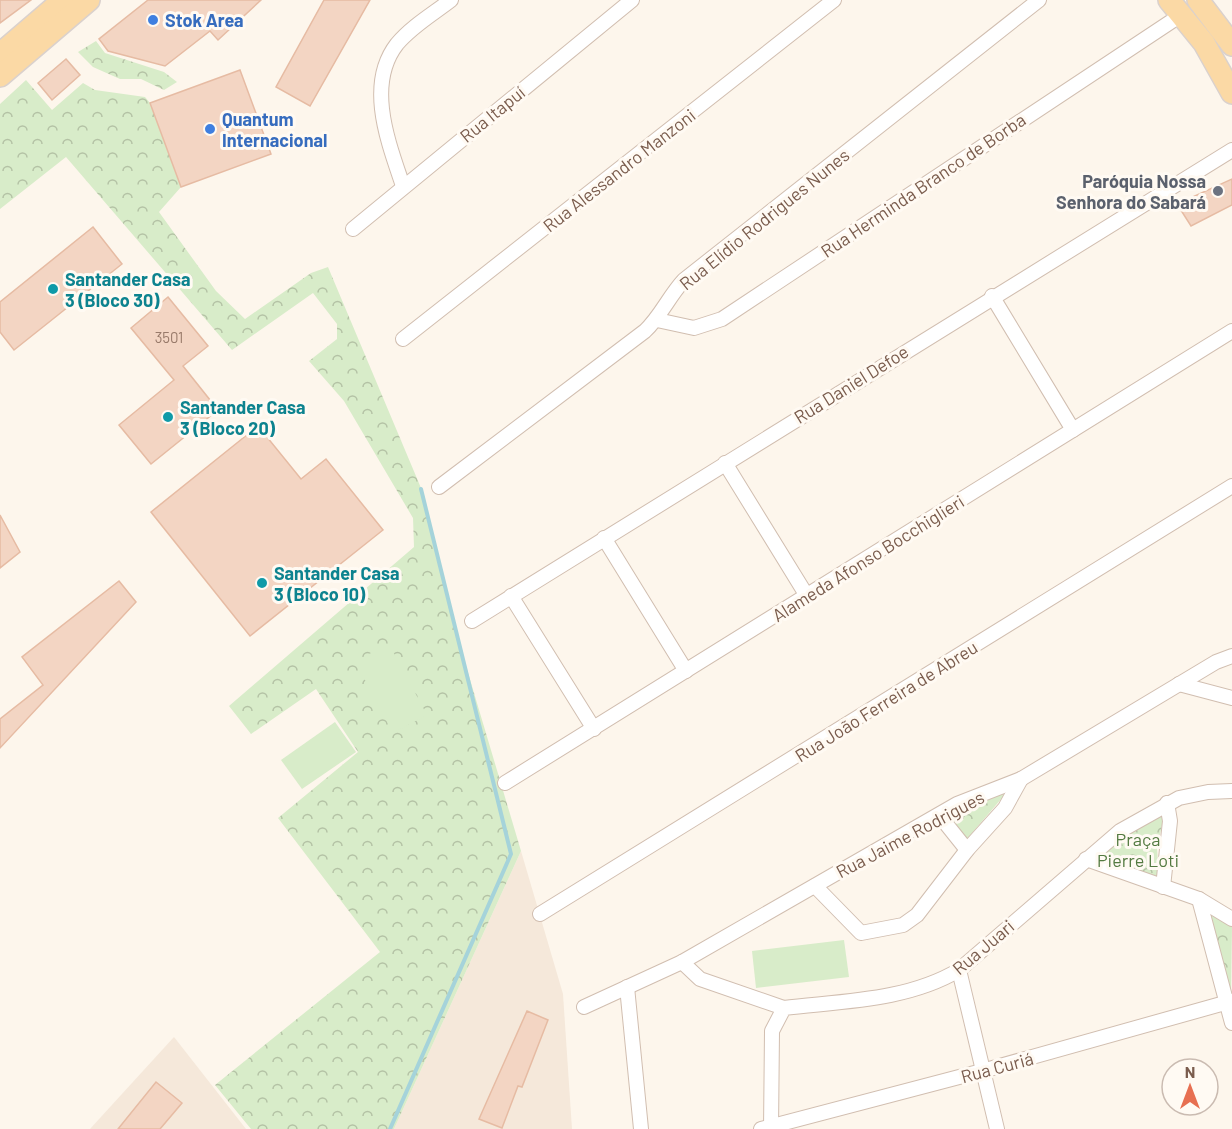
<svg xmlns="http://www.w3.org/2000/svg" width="1232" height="1129" viewBox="0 0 1232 1129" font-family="Barlow,sans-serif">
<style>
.residential{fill:#f5e8da}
.park{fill:url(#park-crowns)}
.garden{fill:#d8ecc9}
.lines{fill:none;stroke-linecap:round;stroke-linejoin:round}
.stream{stroke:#a5d3da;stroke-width:4}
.building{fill:#f3d5c3;stroke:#e6bba3;stroke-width:1.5}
.street-casing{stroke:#d1beb0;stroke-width:16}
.primary-casing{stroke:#dad1cd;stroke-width:24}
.street{stroke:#fff;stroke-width:14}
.primary{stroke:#fbd9a5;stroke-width:21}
.shop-dot{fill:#3f7fe0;stroke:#fffaf3;stroke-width:2}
.worship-dot{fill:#6b7280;stroke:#fffaf3;stroke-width:2}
.culture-dot{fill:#0f9aa8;stroke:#fffaf3;stroke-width:2}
.labels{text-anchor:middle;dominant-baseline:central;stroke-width:6;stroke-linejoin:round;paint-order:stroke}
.number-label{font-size:15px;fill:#987a6a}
.shop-label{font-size:18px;font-weight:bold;fill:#366cbe;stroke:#fffaf3;text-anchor:start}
.street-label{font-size:18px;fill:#7a5c4d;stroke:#fffaf3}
.worship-label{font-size:18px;font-weight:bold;fill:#5b616d;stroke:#fffaf3;text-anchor:end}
.culture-label{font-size:18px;font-weight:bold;fill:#0d838f;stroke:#fffaf3;text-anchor:start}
.park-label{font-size:18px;fill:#537a41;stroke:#fffaf3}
</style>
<defs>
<pattern id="park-crowns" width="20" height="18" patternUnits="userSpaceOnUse" patternTransform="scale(1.5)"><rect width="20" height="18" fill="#d8ecc9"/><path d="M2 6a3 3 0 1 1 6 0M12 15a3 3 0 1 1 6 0" fill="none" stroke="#b4c2a5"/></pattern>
</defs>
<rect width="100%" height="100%" fill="#fdf6ec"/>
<!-- residential -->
<g class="residential">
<path d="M521,851L563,994L572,1129H394Z"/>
<path d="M174,1037L246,1129H90Z"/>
</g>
<!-- park -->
<g class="park">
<path d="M96,41L105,53L164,72L177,82L164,90L141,79H120L93,67L78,52Z"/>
<path d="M26,80L52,110L83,83L95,90L145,97L150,103L181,187L159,212L216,291L245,319L311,273L328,267L421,488L466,666L521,851L394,1129H251L215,1085L380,952L278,818L358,752L316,689L251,734L229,706L414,547L413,518L344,401L309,361L337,339V324L313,293L232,350L66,157L0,209V104Z"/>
<path d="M1008,791L966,840L949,818Z"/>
<path d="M1165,811L1157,848L1159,881L1096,857L1123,836Z"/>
<path d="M1209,909L1232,926L1231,997Z"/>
</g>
<!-- garden -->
<g class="garden">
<path d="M389,644L427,715L393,733L355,661Z"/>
<path d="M335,722L356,752L302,789L281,760Z"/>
<path d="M844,940L849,977L756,988L752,951Z"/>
</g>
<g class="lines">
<!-- stream -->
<path class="stream" d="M390,1129L511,854L421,489"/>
</g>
<!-- building -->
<g class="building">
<path d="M0,0H31L0,23Z"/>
<path d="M148,0H261L218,40L210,31L165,66L108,51L99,39Z"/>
<path d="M324,0H370L310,106L276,87Z"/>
<path d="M66,59L80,75L52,100L38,83Z"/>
<path d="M240,70L271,154L181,187L150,103Z"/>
<path d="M1232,179V205L1191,226L1177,204Z"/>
<path d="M93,227L122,264L14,350L0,332V302Z"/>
<path d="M168,297L208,346L183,366L218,410L151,464L119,425L174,380L131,328Z"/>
<path d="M258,426L301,479L326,459L383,530L250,636L151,512Z"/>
<path d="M0,515L20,552L0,568Z"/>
<path d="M119,581L136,602L0,748V719L43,685L22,657Z"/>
<path d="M527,1011L548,1020L522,1087L518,1086L502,1128L479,1119Z"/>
<path d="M156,1082L182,1103L160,1129H118Z"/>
</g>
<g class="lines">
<!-- street casing -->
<g class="street-casing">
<g id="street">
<path d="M403,186C389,144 365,85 397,44C412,26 433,14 451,0"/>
<path d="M353,229L632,0"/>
<path d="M992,296L1073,430"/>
<path d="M657,320L694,328L722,319L1181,15"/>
<path d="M403,339L834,0"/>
<path d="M725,463L807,596"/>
<path d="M439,487L645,331C661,316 669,296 684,280L1039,0"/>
<path d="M604,538L686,671"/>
<path d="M511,596L594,729"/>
<path d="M472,621L1232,150"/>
<path d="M1179,684L1232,698"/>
<path d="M505,783L1232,331"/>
<path d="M939,815L967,850"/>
<path d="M1086,859L1199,899L1232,919"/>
<path d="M815,886L861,933L903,925L917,915L967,850L1005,808L1021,779"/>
<path d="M1163,887L1170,821L1167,803"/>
<path d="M1199,899L1232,1023"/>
<path d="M540,914L1232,486"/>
<path d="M682,962L700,979L784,1008"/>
<path d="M959,970L997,1129"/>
<path d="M627,987L641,1129"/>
<path d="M584,1007L682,962L957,804L1021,779L1216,662L1232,656"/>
<path d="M761,1129L982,1071L1232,1001"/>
<path d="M771,1129L772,1031L784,1008C842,1001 907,1001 959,970L1120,831L1179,798L1208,792L1232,791"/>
</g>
</g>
<!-- primary casing -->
<g class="primary-casing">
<g id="primary">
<path d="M1169,0L1204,43L1232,93"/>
<path d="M1198,0L1232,45"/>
<path d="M0,54L63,0"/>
<path d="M0,76L89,0"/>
</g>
</g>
<!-- street -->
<use href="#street" class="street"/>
<!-- primary -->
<use href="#primary" class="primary"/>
</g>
<!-- markers -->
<g class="shop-dot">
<circle cx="153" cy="20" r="6"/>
<circle cx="210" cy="129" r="6"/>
</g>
<circle class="worship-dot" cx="1218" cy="191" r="6"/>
<g class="culture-dot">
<circle cx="53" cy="289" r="6"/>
<circle cx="168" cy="417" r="6"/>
<circle cx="262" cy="583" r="6"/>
</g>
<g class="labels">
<!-- number labels -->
<g class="number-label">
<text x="169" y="337">3501</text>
</g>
<!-- shop labels -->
<g class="shop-label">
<text x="165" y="20">Stok Area</text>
<text x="222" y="119">Quantum<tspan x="222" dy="21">Internacional</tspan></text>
</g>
<!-- street labels -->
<g class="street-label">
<text transform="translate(492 114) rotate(-39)">Rua Itapuí</text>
<text transform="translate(619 170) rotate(-38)">Rua Alessandro Manzoni</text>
<text transform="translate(923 185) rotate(-34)">Rua Herminda Branco de Borba</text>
<text transform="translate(764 219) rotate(-39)">Rua Elídio Rodrigues Nunes</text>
<text transform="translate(851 384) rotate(-32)">Rua Daniel Defoe</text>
<text transform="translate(868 558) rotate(-32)">Alameda Afonso Bocchiglieri</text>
<text transform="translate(886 701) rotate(-32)">Rua João Ferreira de Abreu</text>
<text transform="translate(910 834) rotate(-28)">Rua Jaime Rodrigues</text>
<text transform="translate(983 947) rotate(-40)">Rua Juari</text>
<text transform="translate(997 1067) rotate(-15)">Rua Curiá</text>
</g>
<!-- worship labels -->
<g class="worship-label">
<text x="1206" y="181">Paróquia Nossa<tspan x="1206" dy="21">Senhora do Sabará</tspan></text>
</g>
<!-- culture labels -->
<g class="culture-label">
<text x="65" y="279">Santander Casa<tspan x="65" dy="21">3 (Bloco 30)</tspan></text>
<text x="180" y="407">Santander Casa<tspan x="180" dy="21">3 (Bloco 20)</tspan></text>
<text x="274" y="573">Santander Casa<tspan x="274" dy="21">3 (Bloco 10)</tspan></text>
</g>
<!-- park labels -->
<g class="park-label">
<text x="1138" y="839">Praça<tspan x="1138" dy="21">Pierre Loti</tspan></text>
</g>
</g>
<!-- north arrow -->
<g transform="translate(1190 1087)"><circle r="28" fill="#fffaf3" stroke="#cabbb1" stroke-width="1.5"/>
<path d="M0-4.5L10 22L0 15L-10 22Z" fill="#e76f51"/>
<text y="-9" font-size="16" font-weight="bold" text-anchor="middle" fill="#7a5c4d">N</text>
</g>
</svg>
